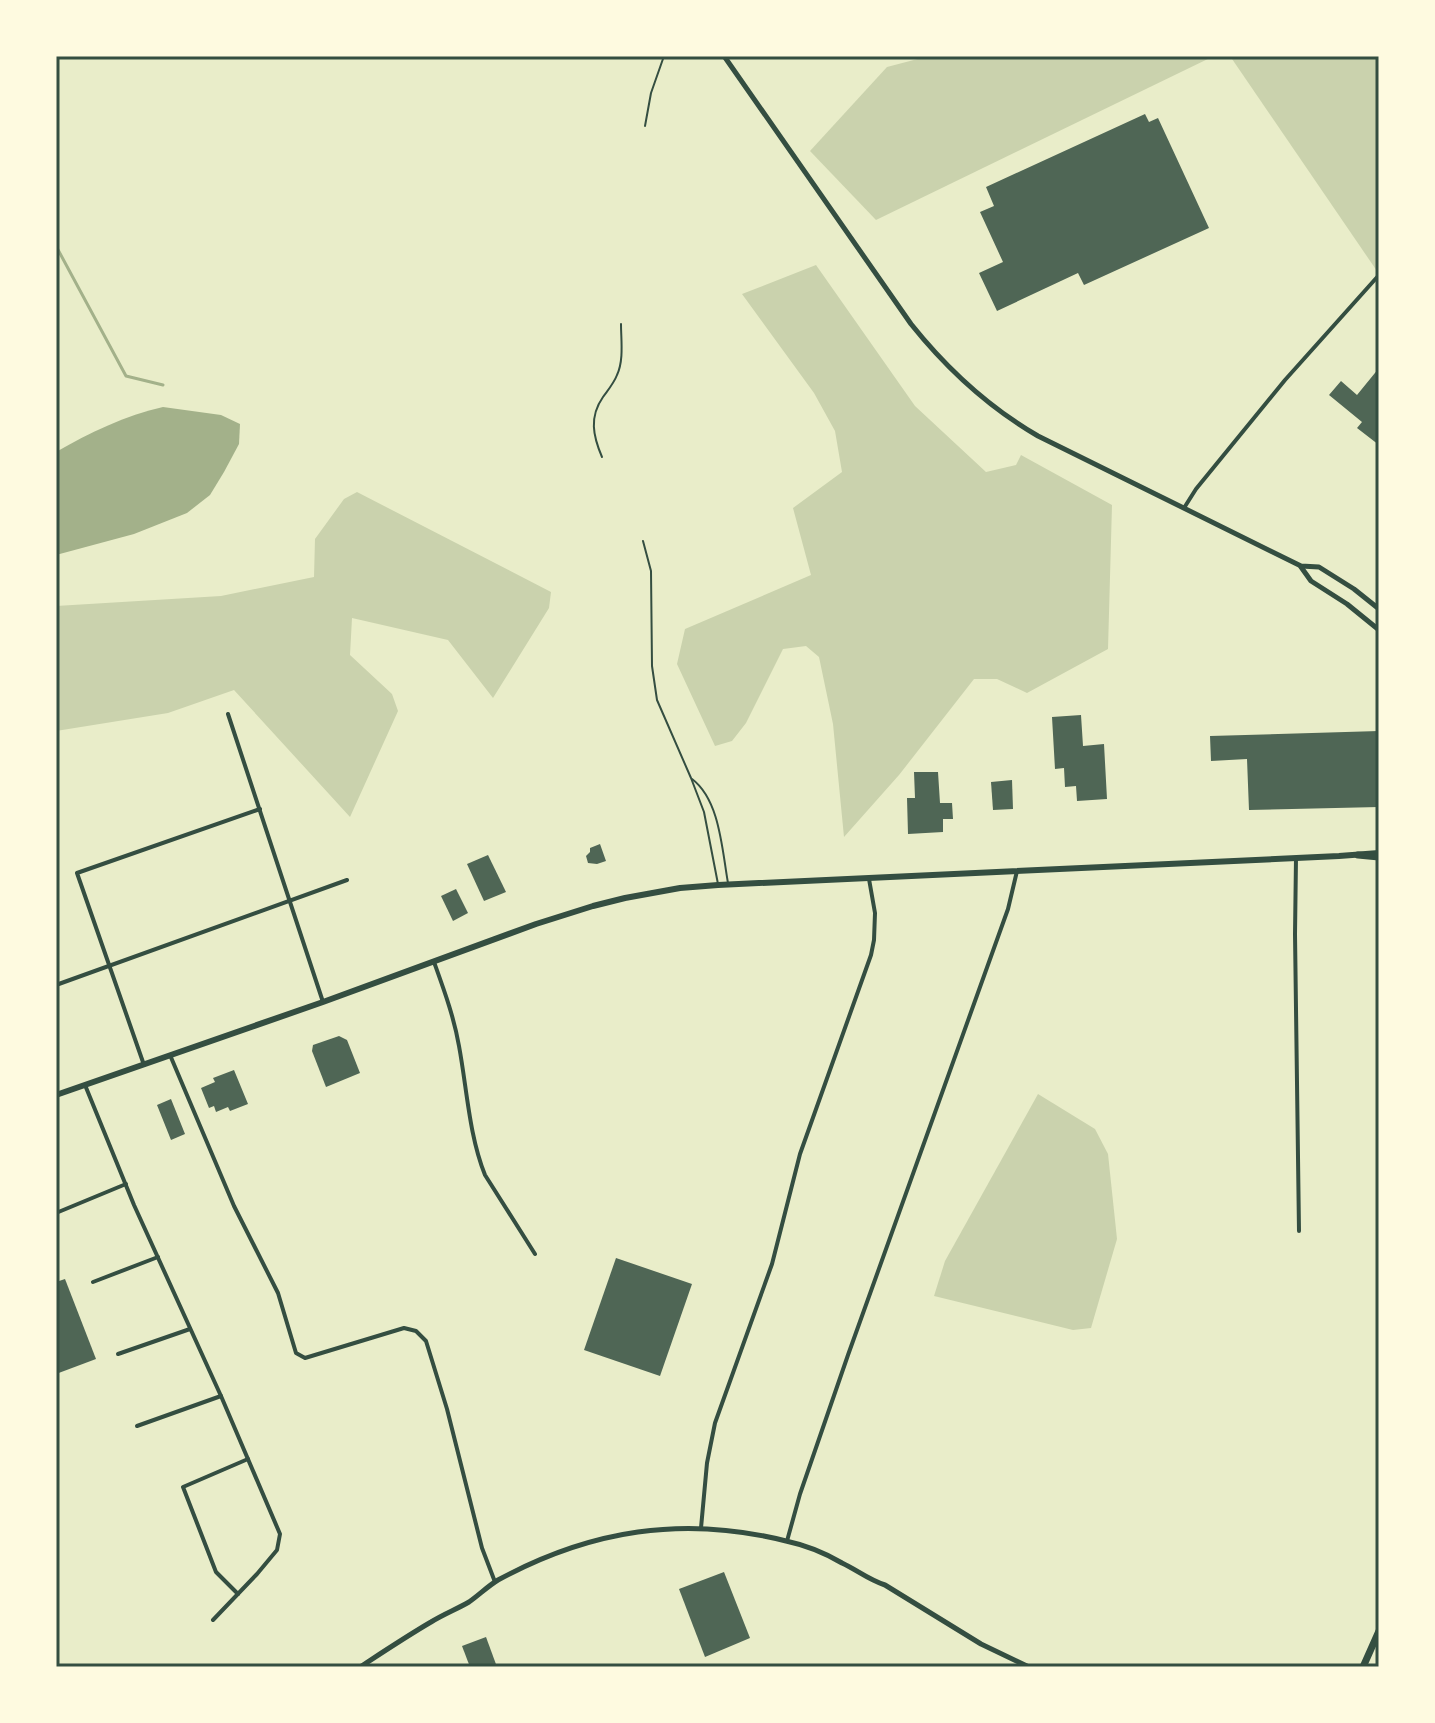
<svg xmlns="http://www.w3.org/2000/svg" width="1435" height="1723" viewBox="0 0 1435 1723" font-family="Karla,sans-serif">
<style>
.green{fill:#cad2ad}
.water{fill:#a3b18a}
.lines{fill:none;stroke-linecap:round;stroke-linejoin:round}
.stream{stroke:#a3b18a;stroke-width:3}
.building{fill:#4f6655}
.service{stroke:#344e41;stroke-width:2}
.minor{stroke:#344e41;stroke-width:4}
.tertiary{stroke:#344e41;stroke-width:5}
.secondary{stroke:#344e41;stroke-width:5}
.primary{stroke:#344e41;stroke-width:6}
.motorway{stroke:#344e41;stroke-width:7}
.neatline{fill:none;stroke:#344e41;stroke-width:3}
</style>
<rect width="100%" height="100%" fill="#e9edc9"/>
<!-- green -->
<g class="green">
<path d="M929,56H1214L876,220L810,151L887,67Z"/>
<path d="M1230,56H1379V274Z"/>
<path d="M816,265L915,406L986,472L1016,465L1021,455L1112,505L1108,649L1027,693L997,679H974L899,775L844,837L833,724L819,657L806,646L783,649L746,723L732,741L715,746L677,664L685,629L811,575L793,508L842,472L835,431L814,393L742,294Z"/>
<path d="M357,492L551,592L549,608L493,698L448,640L352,618L350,655L392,694L398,711L350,817L234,690L168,713L56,731V606L221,596L314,577L315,539L344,499Z"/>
<path d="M1038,1094L1095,1129L1108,1154L1117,1239L1091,1328L1073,1330L934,1296L945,1261Z"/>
</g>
<!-- water -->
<path class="water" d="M163,407L221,415L240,424L239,444L224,472L210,495L187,513L134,534L56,555V452C89,433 126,415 163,407Z"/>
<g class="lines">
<!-- stream -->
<path class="stream" d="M56,246L126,376L163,385"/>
</g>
<!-- building -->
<g class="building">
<path d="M1145,114L1149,122L1158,118L1209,228L1084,285L1078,273L997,311L979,273L1003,262L980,212L994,206L986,187Z"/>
<path d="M1379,368V445L1357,428L1362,422L1329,395L1341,381L1357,395Z"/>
<path d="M1081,715L1083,746L1104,744L1107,799L1077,801L1076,786L1065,787L1064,768L1055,769L1052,717Z"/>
<path d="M1379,731V807L1249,810L1247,759L1211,761L1210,736Z"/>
<path d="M914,772H938L940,803H952L953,819H943V832L908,834L907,798H915Z"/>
<path d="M1012,780L1013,809L993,810L991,782Z"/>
<path d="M600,844L606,861L597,864L588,863L586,856L590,852V848Z"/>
<path d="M488,855L506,892L484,901L467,864Z"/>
<path d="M456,889L468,913L453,921L441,896Z"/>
<path d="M339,1036L347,1040L360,1073L326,1087L312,1051L313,1045Z"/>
<path d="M234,1070L248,1104L230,1111L228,1107L216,1112L214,1106L209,1108L201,1088L215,1082L213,1078Z"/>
<path d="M171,1099L185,1134L171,1140L157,1105Z"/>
<path d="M616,1258L692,1284L660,1376L584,1350Z"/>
<path d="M65,1279L96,1359L56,1374V1282Z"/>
<path d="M724,1572L750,1638L705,1657L679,1589Z"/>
<path d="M486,1637L497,1667H470L462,1646Z"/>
</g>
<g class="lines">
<!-- service -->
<g class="service">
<path d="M645,126L651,93L664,56"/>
<path d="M602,457C593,436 589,417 603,397C608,390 614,383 617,375C624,360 621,340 621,324"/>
<path d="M643,541L651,571L652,666L657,700L691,778L704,812L718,884"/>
<path d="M692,779C720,800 722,850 728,883"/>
</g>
<!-- minor -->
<g class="minor">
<path d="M1184,508L1196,489L1285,380L1379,275"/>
<path d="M228,714L323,1002"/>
<path d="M1296,858L1295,934L1299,1231"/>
<path d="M434,962C444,990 454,1017 459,1046C467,1089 469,1135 485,1175L535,1254"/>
<path d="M56,985L347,880"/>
<path d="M170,1055L234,1206L278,1293L296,1353L305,1358L404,1328L416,1331L426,1341L447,1409L482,1548L495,1582"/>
<path d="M144,1065L77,873L260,809"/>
<path d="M85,1085L134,1205L221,1396L280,1534L277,1550L257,1574L213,1620"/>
<path d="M56,1213L126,1184"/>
<path d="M93,1282L158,1257"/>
<path d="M118,1354L190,1329"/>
<path d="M137,1426L221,1396"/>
<path d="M701,1528L707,1463L715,1423L772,1264L800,1154L871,955L874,940L875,913L869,879"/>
<path d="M787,1541L800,1494L848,1355L1008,909L1017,871"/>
<path d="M238,1594L216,1572L183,1487L248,1459"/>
</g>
<!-- tertiary -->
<path class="tertiary" d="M360,1667C383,1652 407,1636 431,1622C444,1614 457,1609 469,1602C479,1595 488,1586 498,1580C590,1530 683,1515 786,1541C805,1545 825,1553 842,1563C857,1570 869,1580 885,1585L981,1644L1029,1667"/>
<!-- secondary -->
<g class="secondary">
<path d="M724,56L911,324C947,369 988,407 1038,436L1301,566L1319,567L1354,589L1379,609"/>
<path d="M1301,567L1311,581L1347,604L1379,630"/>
</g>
<!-- primary -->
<path class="primary" d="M56,1095L323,1002L536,924L593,906L625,898L680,888L718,885L1339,856L1379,853"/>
<!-- motorway -->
<g class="motorway">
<path d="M1358,855L1379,857"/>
<path d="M1363,1667L1379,1631"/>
</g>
</g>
<!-- border -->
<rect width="1435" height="1723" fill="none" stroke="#fefae0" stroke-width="116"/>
<rect x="58" y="58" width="1319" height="1607" class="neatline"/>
</svg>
